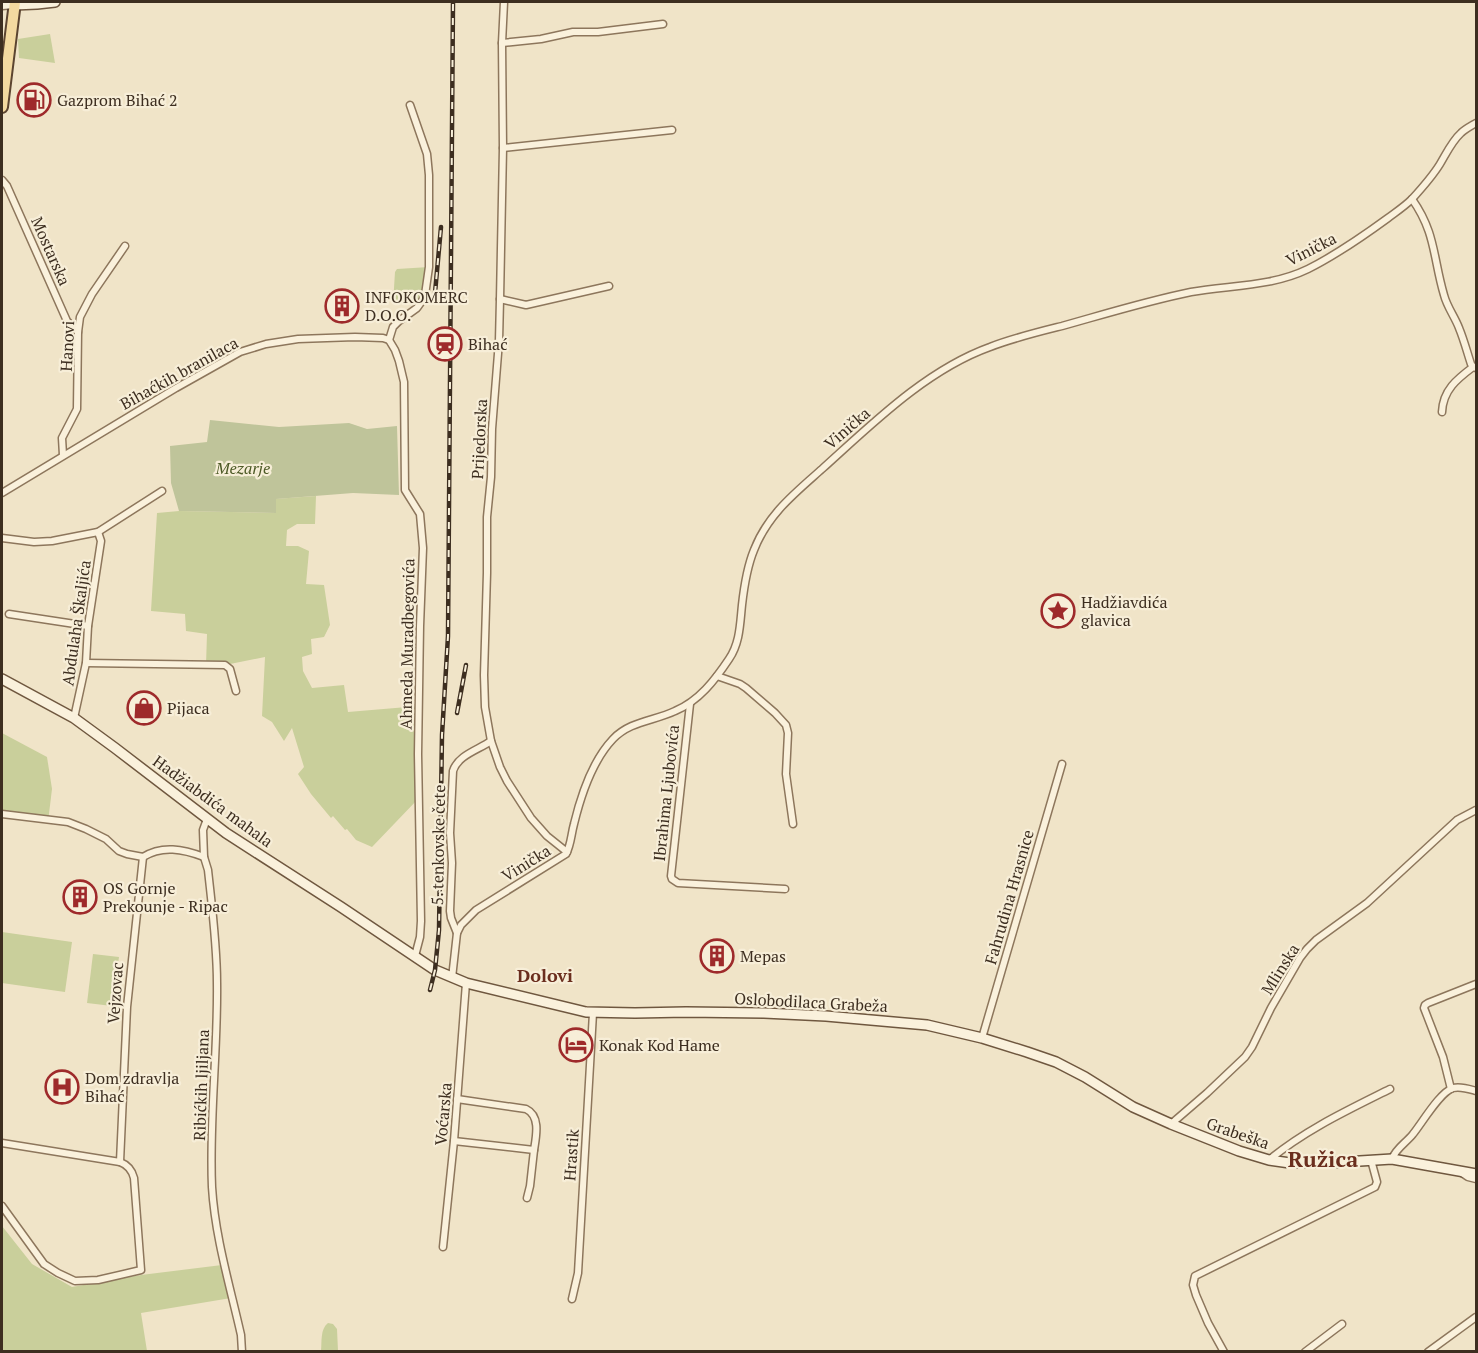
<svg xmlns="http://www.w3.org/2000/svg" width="1478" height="1353" viewBox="0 0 1478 1353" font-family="'PT Serif',serif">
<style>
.green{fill:#c9cf9b}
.cemetery{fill:#bfc49a}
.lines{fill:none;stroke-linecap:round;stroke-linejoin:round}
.street-casing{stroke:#8d765c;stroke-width:9}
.secondary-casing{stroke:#6f573f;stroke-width:12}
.primary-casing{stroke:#5b4430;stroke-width:14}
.street{stroke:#faf1dc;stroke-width:6}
.secondary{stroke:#faf1dc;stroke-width:9}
.primary{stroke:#f3d9a0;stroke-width:10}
.rail-casing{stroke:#3d2e20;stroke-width:4.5}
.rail{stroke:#f7eed8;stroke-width:2;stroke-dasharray:7;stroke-linecap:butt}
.labels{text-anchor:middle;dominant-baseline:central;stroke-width:4.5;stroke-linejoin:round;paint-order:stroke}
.poi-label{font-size:16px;fill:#3d2e20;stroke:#f7eed8;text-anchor:start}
.street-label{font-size:16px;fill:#3d2e20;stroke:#f7eed8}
.park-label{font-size:16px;font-style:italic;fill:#4d5a26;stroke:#f7eed8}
.neighbourhood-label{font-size:18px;font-weight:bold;fill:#6b2e1e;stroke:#f7eed8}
.district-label{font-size:22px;font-weight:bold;fill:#6b2e1e;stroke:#f7eed8}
</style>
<rect width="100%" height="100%" fill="#f0e4c8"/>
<!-- green -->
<g class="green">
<path d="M50,34L55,63L19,58L18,39Z"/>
<path d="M429,267L428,304H393L395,272L397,269Z"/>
<path d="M316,496L315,524H297L287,530L286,546H298L309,551L306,584L324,585L330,625L324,637L311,639L312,654L302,657L303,671L312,688L344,685L348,712L419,706L418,799L372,847L356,840L347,829L345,830L333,816L331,818L311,794L298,774L304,767L292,728L284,741L272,722L262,716L265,657L225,665H206L207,634L186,631L185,614L151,611L157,513L179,511L275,513V499Z"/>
<path d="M2,733L47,757L52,789L48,822L2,815Z"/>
<path d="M2,932L72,942L65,992L2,983Z"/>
<path d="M93,954L119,957L112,1006L87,1003Z"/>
<path d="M2,1226L32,1264L72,1287L141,1275L222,1265L231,1298L141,1313L147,1351H2Z"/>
<path d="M328,1323L333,1324L337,1329L338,1351H321C322,1342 320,1329 328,1323Z"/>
</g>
<!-- cemetery -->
<path class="cemetery" d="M210,420L279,427L349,423L367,429L397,426L399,495L353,493L276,499V513L179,511L171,483L170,446L207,442Z"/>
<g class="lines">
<!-- street casing -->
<g class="street-casing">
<g id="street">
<path d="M504,2L502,43L503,148L500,299L499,341L492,429L491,477L487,517V573L484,675L485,707L491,741L500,767L507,781L531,818L547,836L567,852"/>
<path d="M2,6L14,5"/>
<path d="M502,43L541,39L573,32H598L663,24"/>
<path d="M503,148L672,130"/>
<path d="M2,180L7,186L67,321L78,332"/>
<path d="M1412,199C1436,233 1433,258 1444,295C1447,307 1455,317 1459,328C1464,340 1467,352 1471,364L1473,367L1476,368"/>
<path d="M500,299L526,305L609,286"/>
<path d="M389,340L395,350L399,361L404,382L405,490L420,514L423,548L420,626L418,754L421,921L420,937L415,956"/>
<path d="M389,340L393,327L399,321L417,308L422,301L425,295L429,267V175L427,154L410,105"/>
<path d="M1442,412C1443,390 1457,379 1473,367"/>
<path d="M63,455L62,438L77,409L78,332L80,317L92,294L125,246"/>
<path d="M2,493L176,388L240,352L266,344L298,339L355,337L383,338L389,340"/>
<path d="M2,538L34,542L52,541L98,532L162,491"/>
<path d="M9,614L88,626"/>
<path d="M86,663L225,665L230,669L236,691"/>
<path d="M717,676L740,684L746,688L775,713L786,725L788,733L786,774L793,824"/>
<path d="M690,704L671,876L672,879L678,883L785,889"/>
<path d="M74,718L86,663L88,626L101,541L98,532"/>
<path d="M2,814L68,822L86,829L106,839L119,851L127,854L143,857"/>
<path d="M207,819L203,830L204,857L208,870C212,907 217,945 217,983C218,1051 209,1119 212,1187C215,1237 230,1286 241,1335L242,1352"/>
<path d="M143,857C162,845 183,849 204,857"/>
<path d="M457,933L451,918L450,911L452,863L450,833L453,771C458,755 478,750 491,741"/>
<path d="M452,978L457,933L461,925L476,910L566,854C571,845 571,835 574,824C581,795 592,761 613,739C630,721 654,721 675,711C699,701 715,680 729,659C740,643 740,624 742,605C744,587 747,567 754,550C768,514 795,493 822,469C872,424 926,370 990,347C1013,338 1038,332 1062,326C1105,314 1147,301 1191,292C1230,285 1271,287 1308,269C1336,255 1362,237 1388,218C1396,212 1405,206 1412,199C1422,188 1432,177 1440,164C1446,154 1452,141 1461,133C1465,129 1471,126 1476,123"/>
<path d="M982,1038L1062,764"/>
<path d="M1451,1089L1443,1057L1424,1008L1425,1005L1428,1003L1476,984"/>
<path d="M1171,1124L1207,1093L1245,1057L1252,1047L1271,1008L1300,958L1307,949L1316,940L1367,903L1457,820L1476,810"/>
<path d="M454,1141L534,1150C536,1137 541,1116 526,1109L457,1099"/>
<path d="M2,1143L120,1162L127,1007L143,857"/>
<path d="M1392,1159C1396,1148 1406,1143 1413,1134C1422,1123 1440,1092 1453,1088C1461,1086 1469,1089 1476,1091"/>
<path d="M1269,1160C1305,1130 1348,1110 1390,1089"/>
<path d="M1462,1173L1468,1177L1476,1179"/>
<path d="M527,1198L530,1186L534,1150"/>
<path d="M2,1206L44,1264L58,1273L75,1281L98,1280L141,1270L134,1178C132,1170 128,1165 120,1162"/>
<path d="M443,1247L454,1141L466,983"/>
<path d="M572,1299L578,1273L593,1013"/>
<path d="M1224,1352L1208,1323L1196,1295L1193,1285L1195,1276L1375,1187L1377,1182L1371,1160"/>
<path d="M1305,1352L1342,1324"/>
<path d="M1428,1352L1476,1317"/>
</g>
</g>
<!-- secondary casing -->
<g class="secondary-casing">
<g id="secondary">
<path d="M14,5L37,4L55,2"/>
<path d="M2,679L74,718L115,748L226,833L341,907L435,970L466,983L586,1012L635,1013L686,1012L764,1013L826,1016L927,1025L982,1038L1027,1052L1056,1062L1085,1077L1133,1107L1171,1124L1239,1151L1269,1160L1290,1163H1328L1392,1159L1476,1174"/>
</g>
</g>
<!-- primary casing -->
<g class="primary-casing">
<path id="primary" d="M2,107L15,2"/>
</g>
<!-- street -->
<use href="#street" class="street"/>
<!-- secondary -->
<use href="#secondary" class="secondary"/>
<!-- primary -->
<use href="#primary" class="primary"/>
<!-- rail casing -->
<g class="rail-casing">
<g id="rail">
<path d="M435,293L441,227"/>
<path d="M457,713L466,665"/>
<path d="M430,990L435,970L439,930L442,735L448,636L453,2"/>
</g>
</g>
<!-- rail -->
<use href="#rail" class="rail"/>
</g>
<!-- icons -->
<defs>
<g id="fuel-ring" transform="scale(1.725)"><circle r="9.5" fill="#f7eed8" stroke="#9e2a2b" stroke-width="1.5"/><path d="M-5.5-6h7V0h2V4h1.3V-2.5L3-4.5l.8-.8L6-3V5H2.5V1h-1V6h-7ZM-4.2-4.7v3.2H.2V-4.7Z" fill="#9e2a2b"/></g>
<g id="building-ring" transform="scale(1.725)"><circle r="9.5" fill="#f7eed8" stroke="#9e2a2b" stroke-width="1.5"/><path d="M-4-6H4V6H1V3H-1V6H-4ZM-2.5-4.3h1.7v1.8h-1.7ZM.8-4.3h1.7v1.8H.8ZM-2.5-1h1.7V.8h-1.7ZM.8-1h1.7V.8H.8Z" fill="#9e2a2b"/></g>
<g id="station-ring" transform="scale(1.725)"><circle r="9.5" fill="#f7eed8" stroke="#9e2a2b" stroke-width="1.5"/><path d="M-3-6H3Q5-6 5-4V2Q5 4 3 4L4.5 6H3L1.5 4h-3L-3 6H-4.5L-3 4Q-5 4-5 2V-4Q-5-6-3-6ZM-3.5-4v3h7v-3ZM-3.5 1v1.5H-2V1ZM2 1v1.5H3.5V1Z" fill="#9e2a2b"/></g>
<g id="sight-ring" transform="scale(1.725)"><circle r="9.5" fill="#f7eed8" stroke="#9e2a2b" stroke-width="1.5"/><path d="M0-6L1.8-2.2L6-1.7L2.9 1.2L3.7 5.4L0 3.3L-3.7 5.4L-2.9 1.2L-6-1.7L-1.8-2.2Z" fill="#9e2a2b"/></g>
<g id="shop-ring" transform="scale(1.725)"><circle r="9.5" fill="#f7eed8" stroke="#9e2a2b" stroke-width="1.5"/><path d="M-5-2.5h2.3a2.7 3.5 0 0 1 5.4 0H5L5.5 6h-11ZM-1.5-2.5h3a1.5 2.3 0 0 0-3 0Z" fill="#9e2a2b"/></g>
<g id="hotel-ring" transform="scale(1.725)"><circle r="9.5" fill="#f7eed8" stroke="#9e2a2b" stroke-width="1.5"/><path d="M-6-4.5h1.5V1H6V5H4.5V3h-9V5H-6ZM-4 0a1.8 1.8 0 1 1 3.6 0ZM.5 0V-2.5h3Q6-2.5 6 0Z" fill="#9e2a2b"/></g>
<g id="hospital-ring" transform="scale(1.725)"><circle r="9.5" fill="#f7eed8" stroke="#9e2a2b" stroke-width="1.5"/><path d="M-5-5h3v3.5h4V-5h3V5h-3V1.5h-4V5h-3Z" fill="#9e2a2b"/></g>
</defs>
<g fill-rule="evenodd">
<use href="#fuel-ring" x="34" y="100"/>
<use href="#building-ring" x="342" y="306"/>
<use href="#station-ring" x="445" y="344"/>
<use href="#sight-ring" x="1058" y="611"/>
<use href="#shop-ring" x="144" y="708"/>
<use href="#building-ring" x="80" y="897"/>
<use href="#building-ring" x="717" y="956"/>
<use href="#hotel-ring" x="576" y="1045"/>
<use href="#hospital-ring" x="62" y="1087"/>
</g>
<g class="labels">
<!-- poi labels -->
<g class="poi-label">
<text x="57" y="100">Gazprom Bihać 2</text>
<text x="365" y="297">INFOKOMERC<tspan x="365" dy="18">D.O.O.</tspan></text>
<text x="468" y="344">Bihać</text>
<text x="1081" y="602">Hadžiavdića<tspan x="1081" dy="18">glavica</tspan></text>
<text x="167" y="708">Pijaca</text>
<text x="103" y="888">OS Gornje<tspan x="103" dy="18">Prekounje - Ripac</tspan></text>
<text x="740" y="956">Mepas</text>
<text x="599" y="1045">Konak Kod Hame</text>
<text x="85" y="1078">Dom zdravlja<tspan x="85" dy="18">Bihać</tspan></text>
</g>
<!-- street labels -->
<g class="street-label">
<text transform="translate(1311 249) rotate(-27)">Vinička</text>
<text transform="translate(51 251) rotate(66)">Mostarska</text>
<text transform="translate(67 346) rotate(-87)">Hanovi</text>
<text transform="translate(179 373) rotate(-29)">Bihaćkih branilaca</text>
<text transform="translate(847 428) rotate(-41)">Vinička</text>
<text transform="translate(479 439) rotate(-87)">Prijedorska</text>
<text transform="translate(76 623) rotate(-82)">Abdulaha Škaljića</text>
<text transform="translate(407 644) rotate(-89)">Ahmeda Muradbegovića</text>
<text transform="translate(666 793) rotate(-84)">Ibrahima Ljubovića</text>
<text transform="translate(213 801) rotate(36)">Hadžiabdića mahala</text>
<text transform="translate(438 845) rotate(-89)">5. tenkovske čete</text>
<text transform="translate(526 863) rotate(-32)">Vinička</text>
<text transform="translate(1009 897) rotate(-74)">Fahrudina Hrasnice</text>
<text transform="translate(1280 969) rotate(-58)">Mlinska</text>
<text transform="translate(115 993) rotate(-86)">Vejzovac</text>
<text transform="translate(811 1002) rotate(3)">Oslobodilaca Grabeža</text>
<text transform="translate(201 1085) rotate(-88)">Ribićkih ljiljana</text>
<text transform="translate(443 1114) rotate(-85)">Voćarska</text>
<text transform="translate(1238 1133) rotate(19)">Grabeška</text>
<text transform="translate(571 1155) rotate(-86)">Hrastik</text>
</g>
<!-- park labels -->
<g class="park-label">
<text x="243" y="468">Mezarje</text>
</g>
<!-- neighbourhood labels -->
<g class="neighbourhood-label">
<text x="545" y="975">Dolovi</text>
</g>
<!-- district labels -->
<g class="district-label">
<text x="1323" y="1158">Ružica</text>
</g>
</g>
<!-- border -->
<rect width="1478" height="1353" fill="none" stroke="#3d2e20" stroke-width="6"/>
</svg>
